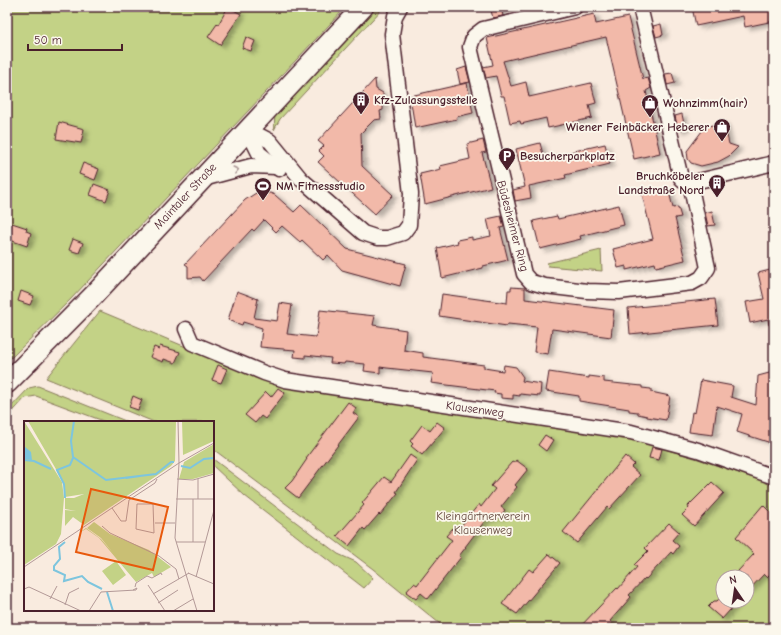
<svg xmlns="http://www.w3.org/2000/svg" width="781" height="635" viewBox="0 0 781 635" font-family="'Comic Neue',sans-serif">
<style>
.green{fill:#c3d286;stroke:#867858;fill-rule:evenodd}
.building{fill:#f2b9a9;stroke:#4a1f2b;filter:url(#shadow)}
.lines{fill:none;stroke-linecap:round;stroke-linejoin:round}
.minor-casing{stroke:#4a1f2b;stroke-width:17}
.secondary-casing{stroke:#4a1f2b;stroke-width:23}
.minor{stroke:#fbf7ec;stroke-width:14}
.secondary{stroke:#fbf7ec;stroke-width:20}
.oneway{stroke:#ab9695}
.labels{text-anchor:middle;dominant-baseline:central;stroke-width:3.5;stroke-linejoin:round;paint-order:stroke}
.poi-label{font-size:12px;font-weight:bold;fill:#4a1f2b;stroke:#fbf7ec;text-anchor:start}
.street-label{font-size:12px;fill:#4a1f2b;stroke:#fbf7ec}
.park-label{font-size:12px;fill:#684c42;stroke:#fbf7ec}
.inset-river{fill:none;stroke:#7dc5de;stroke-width:2}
.inset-road{fill:none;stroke:#b39997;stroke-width:1}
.view{fill:#e8590c;fill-opacity:0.15;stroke:#e8590c;stroke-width:2}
.inset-edge{fill:none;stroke:#4a1f2b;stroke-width:2}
</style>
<defs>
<filter id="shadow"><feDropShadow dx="4.5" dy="2.5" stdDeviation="2" flood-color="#0004"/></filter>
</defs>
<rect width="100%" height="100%" fill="#f9ebdf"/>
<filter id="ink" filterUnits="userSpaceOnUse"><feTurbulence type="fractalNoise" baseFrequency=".025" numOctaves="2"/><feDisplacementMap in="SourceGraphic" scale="8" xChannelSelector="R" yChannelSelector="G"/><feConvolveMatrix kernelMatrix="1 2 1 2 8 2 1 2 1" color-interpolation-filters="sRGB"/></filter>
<g filter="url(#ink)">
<!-- green -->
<g class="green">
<path d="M7,7H346L71,299L11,358L7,356Z"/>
<path d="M373,7H384L280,119L274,130L275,114Z"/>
<path d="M601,250L602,271L548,266L547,263Z"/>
<path d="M100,311L279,386L628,438L698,459L774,485V628H445L373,569L213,449V422H154L46,378ZM723,577H747V601H723Z"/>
<path d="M38,386L128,422H106L36,396L25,398L7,418V411L29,388Z"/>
<path d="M213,459L338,554L356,562L373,578L364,588L245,496L213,466Z"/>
</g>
<!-- building -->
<g class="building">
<path d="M228,7L241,14L220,45L208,37L217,24L218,25Z"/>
<path d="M490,7H501L503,16L493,18Z"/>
<path d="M692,7H774V21L745,27L743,16L696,26Z"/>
<path d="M594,14L596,24L628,17L643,79L648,78L651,88L646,91L660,153L634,159L606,37L503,61L511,86L526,82L529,97L591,83L596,103L589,105L592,118L548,128L546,118L521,124L520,121L510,123L504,96H501L496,76L486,78L483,67L493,65L487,38Z"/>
<path d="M661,24L663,35L656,37L653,26Z"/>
<path d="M246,37L255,41L251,51L242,48Z"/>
<path d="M466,67L470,82L460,84L457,70Z"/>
<path d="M672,73L675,83L667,85L665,74Z"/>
<path d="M375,79L376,89L383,93V110L380,111L381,119L374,120L361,133L362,166L393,195L375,214L318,162L324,156L319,151L324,146L318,141Z"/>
<path d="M467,83L473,113L456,117L457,119L415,128L410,96Z"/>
<path d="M682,114L685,129L678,130L675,116Z"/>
<path d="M59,122L84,129L81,143L56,139Z"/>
<path d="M724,122L729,144L738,147L729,156L718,162L701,166L691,163L688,159L687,151L705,127Z"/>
<path d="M483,140L486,152L482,153L491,187L425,204L420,174L441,169L440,166L470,159L467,144Z"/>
<path d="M540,143L544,158L605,144L610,164L565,175L566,178L529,186L531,198L515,201L513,190L525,187L516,149Z"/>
<path d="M83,163L99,169L95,180L79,174Z"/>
<path d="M94,184L110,190L106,201L90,195Z"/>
<path d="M668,188L673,208L678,207L681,217L675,218L685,260L656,267L655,263L626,270V266L618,268L613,249L653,239L642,194Z"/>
<path d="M256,193H270L275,195L294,212L301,205L347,249L406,264L400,286L342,270L328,255L323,260L302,240L300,242L282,226L276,232L264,220L254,231L252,229L203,281L200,277L188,278V266L185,264L245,200Z"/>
<path d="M619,205L624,225L580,236L581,239L540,249L533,221L557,216L558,219Z"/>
<path d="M712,211L715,225L708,226L705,213Z"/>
<path d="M501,216L504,227L500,228L508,260L483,266V268L442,278L437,248L458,243L457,240L472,237V240L491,236L487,219Z"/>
<path d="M12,223L27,228L26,231L31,233L27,246L7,239V226L10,227Z"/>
<path d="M73,239L83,243L79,253L69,250Z"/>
<path d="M774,269V325H769L768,319L750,323L746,302L764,299L758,273Z"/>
<path d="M511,287L525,288V299L614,310L611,337L552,329L548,354L534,352L537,327L508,324L507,326L439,316L442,294L507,303L508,290H511Z"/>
<path d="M21,291L34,296L30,305L18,301Z"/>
<path d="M237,291L258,299L254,318L277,321L280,303L292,305L287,334L316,337L320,310L375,316L373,325L406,330L404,350L423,353V357L484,365V368L503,371L504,365L516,367L523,377L522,381L541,384L540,396L520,394V396L513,395V399L501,398V394L494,393L495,391L431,383L433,373L387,368L380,367V373L364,371L365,364L345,362L344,364L330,363L331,358L305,355V358L294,357L295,350L260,347L262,328L243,322L242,325L228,320Z"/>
<path d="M715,299L718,325L630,334L628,308Z"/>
<path d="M160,346L180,352L175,363L164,359L163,362L150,357L154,347L159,349Z"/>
<path d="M218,365L227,369L221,383L212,380Z"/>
<path d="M549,372L589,378V376L604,378V382L642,386V388L651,389V392L670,396L666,420L647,417V416L638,414V412L629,411V409L579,401V396L546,391Z"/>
<path d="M773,372L774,444L737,432L742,414L717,406L713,435L689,432L692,412L695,413L701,380L733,386L731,397L756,405L758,376Z"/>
<path d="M278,388L285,393L265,419L261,416L255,423L245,415L266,392L271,397Z"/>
<path d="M133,396L142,400L138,410L129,407Z"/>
<path d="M348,402L356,408L353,413L359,417L298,498L285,488L292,481L307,459L306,458Z"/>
<path d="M437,422L445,428L422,455L411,446L413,444L410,441L422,425L430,431Z"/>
<path d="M545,435L553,440L546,451L538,445Z"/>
<path d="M652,447L662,449L659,460L649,458Z"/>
<path d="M410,455L417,460L396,492L398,493L380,515L379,514L365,530L363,528L349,546L337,536L364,505L362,503L384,477L391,482Z"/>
<path d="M625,456L634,464L631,467L640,475L609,509L607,507L577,543L563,532Z"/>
<path d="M516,460L528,469L515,485L517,487L501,507L505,510L499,518L495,514L490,520L487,518L465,547H466L459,556L461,557L428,599L421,593L416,599L406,592L414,583L417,585L452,540L446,536L453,528L456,532L479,504L481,507L495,489L491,486L512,462L514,463Z"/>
<path d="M712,482L724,493L694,526L682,515L689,508L688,506Z"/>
<path d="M763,505L774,516V570L767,577L764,574L747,592V577H736L740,573L738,571L754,554L736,537Z"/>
<path d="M669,523L679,532L672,540L679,546L673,554L671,552L646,579L645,578L629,595L631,597L610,621L612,623L607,628H579L617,588L618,589L637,567L634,565L648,551L645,548Z"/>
<path d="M549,554L560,563L517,614L502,604L529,569L533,572Z"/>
<path d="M720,598L723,601H738L722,619L708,607L714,601H717Z"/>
</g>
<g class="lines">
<!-- minor casing -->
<g class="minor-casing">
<g id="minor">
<path d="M575,7L483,29L474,36L470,47L524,274L531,282L545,286L587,291L619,292L692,283L701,278L708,268L690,183L683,180L681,178L640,7"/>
<path d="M247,129L270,141L301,179L363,233L378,238H387L403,233L409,225L411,194L392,34L395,16L400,7"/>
<path d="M247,129L259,153L279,169"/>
<path d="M203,179L251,166L276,167"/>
<path d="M690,183L774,163"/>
<path d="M186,329L192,343L264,373L285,380L631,432L698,450L774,477"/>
</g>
</g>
<!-- secondary casing -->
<g class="secondary-casing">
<path id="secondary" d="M7,383L93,296L363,7"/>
</g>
<!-- minor -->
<use href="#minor" class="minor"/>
<!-- secondary -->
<use href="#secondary" class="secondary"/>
</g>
<!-- one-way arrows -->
<defs><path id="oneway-chevron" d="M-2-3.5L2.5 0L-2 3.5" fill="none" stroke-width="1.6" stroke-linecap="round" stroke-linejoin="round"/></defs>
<use class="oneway" href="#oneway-chevron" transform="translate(236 170) rotate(-14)"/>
</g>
<!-- icons -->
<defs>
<g id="building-pin" transform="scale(0.9)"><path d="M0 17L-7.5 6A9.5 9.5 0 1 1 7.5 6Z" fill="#4a1f2b" stroke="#fbf7ec"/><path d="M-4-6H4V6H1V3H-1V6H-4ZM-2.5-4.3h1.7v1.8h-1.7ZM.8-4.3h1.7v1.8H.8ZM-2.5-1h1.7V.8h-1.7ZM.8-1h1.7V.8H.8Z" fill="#fff"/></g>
<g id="shop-pin" transform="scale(0.9)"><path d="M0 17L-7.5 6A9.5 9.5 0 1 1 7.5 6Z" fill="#4a1f2b" stroke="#fbf7ec"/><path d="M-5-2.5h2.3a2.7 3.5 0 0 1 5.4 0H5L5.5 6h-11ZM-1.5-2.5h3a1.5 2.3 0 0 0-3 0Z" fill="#fff"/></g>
<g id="parking-pin" transform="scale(0.9)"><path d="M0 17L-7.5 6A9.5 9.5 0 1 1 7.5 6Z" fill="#4a1f2b" stroke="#fbf7ec"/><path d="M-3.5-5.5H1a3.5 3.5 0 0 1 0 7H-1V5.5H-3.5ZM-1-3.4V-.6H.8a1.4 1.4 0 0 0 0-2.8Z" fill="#fff"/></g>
<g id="stadium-pin" transform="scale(0.9)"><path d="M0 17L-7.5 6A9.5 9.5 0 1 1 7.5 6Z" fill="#4a1f2b" stroke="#fbf7ec"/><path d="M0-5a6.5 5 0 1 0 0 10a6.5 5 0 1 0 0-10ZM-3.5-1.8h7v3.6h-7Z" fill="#fff"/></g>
</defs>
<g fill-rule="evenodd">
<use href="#building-pin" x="361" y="100"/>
<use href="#shop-pin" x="650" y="103"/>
<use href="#shop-pin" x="722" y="127"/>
<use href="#parking-pin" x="507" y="156"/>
<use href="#building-pin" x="717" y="183"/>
<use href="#stadium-pin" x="263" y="186"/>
</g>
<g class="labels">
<!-- poi labels -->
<g class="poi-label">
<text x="374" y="100">Kfz-Zulassungsstelle</text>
<text x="663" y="103">Wohnzimm(hair)</text>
<text x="709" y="127" text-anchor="end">Wiener Feinbäcker Heberer</text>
<text x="520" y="156">Besucherparkplatz</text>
<text x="704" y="176" text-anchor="end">Bruchköbeler<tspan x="704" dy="14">Landstraße Nord</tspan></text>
<text x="276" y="186">NM Fitnessstudio</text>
</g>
<!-- street labels -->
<g class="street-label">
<text transform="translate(185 196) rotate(-47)">Maintaler Straße</text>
<text transform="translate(513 226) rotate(75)">Büdesheimer Ring</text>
<text transform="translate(475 409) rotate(8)">Klausenweg</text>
</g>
<!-- park labels -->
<g class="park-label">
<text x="483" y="516">Kleingärtnerverein<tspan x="483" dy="14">Klausenweg</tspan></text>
</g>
</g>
<!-- overview -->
<g transform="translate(24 421)">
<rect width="190" height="190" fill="#f9ebdf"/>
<path d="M0,0L38,61L40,77L37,113L32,123L0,144ZM4,0H152L151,40L147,45L60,104L49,96L41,105V89L52,90L41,88V77H50L60,73L41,76L40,62ZM158,0H190V20L159,34ZM190,23V52L169,58H155L160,41ZM70,101L86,113L125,129L147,146L130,156L128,152L112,161L75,117L62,108L55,112L62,107L77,118L89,132L77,117L63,107ZM92,140L102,154L89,164L78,150Z" fill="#c3d286"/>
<path d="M0,25L7,31L8,39L0,38Z" fill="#7dc5de"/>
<path class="inset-river" d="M50,0L47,20L49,36L82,59L132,53L147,41H150M0,39L10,40L27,48M157,45L166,47L180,38L190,37M102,57L116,55M41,77L40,63L33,49L46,44L49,37M41,121L35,126L36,138L30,145V149L41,154L40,160L58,155L64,161L78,168M83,171L89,190"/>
<path class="inset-road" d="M154,0L155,42M155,42L190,22M155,42L151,117L173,190M153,58L169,59L190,53M152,78H190M174,78V58M113,83H129L130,112L112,108ZM88,87L97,100H102L105,79L131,62L133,58M131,102H151M78,105L86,112L135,135L152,148L155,158M152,121H181M169,121V78M0,146L155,42M164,152L190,163M172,156L190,89M124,164L141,190M111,166L112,162L123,155L128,157L137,152L138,154M0,168L5,166L57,190M129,173L165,152M26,178L33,165M134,182L154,169M41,184L45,172L55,167M65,190L77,171L112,169L113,167L109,169M149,190L169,178"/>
<path class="view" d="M67,68L144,86L129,149L52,131Z"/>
<rect width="190" height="190" class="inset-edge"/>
</g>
<!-- margin -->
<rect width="781" height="635" fill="none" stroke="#fbf7ec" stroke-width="24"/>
<rect x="12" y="12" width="757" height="611" fill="none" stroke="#4a1f2b" stroke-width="1.5" filter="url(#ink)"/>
<!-- north arrow -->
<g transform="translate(735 589) rotate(347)"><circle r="19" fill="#fbf7ec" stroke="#b4a19f"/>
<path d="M0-3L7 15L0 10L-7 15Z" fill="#4a1f2b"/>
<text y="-6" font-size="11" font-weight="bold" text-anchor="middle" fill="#4a1f2b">N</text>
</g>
<!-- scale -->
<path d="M28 44v6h94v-6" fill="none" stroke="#4a1f2b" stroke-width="2"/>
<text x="34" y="44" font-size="12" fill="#4a1f2b" stroke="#fbf7ec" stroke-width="3" paint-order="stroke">50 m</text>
</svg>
